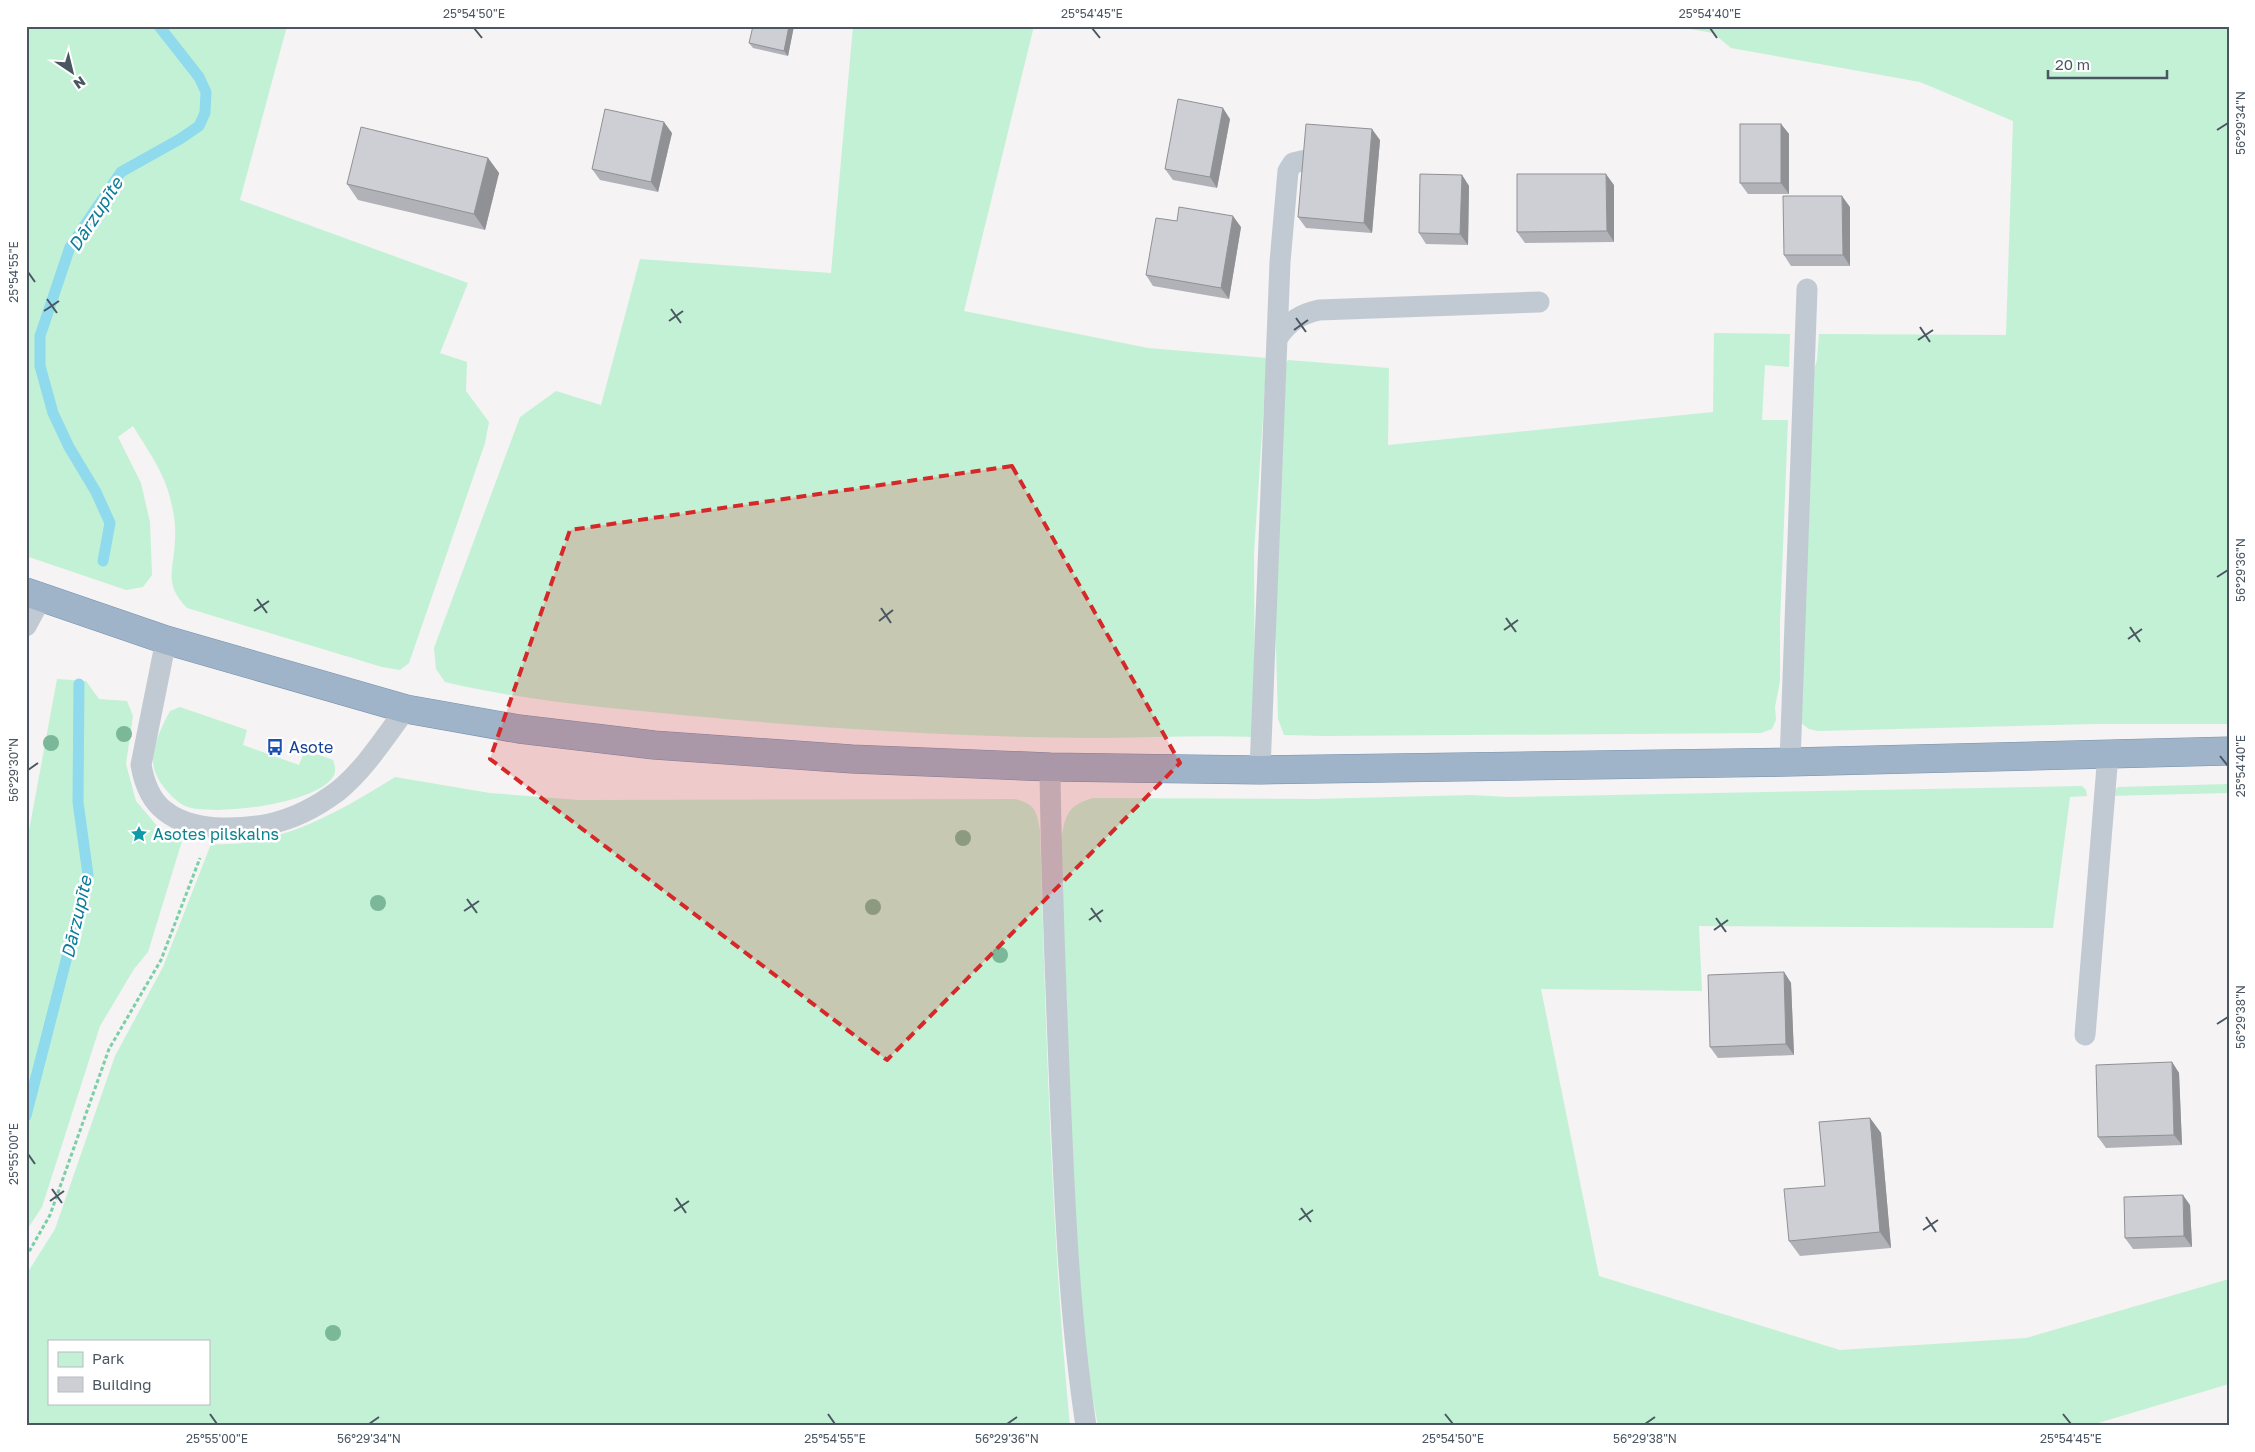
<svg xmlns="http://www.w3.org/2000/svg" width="2255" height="1452" viewBox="0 0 2255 1452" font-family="'Golos Text',sans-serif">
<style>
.green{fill:#c3f1d5;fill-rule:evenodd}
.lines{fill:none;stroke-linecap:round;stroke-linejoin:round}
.stream{stroke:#90daee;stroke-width:11}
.trunk-casing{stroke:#7690ad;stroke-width:29}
.path{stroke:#7ad0a6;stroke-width:3;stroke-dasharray:4 2.5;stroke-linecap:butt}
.service{stroke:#c1cad2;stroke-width:21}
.trunk{stroke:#9fb4c9;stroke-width:28}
.tree{fill:#7bb799}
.wall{fill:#b0b2b7}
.shaded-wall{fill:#909195}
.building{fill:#cdcfd5;stroke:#909195}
.marked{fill:#d62828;fill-opacity:0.2;stroke:#d62828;stroke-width:4;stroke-dasharray:10 6;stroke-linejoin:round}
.ticks{fill:none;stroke:#4a5661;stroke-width:2}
.labels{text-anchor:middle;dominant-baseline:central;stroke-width:5;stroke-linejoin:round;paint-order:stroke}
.transit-label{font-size:16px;fill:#164399;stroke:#fff;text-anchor:start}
.culture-label{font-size:16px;fill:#0d838f;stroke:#fff;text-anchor:start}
.water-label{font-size:18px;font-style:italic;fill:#0c7c9b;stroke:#fff}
.neatline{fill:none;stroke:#4a5661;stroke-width:2}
.ticks-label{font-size:12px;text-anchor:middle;fill:#4a5661}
</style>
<rect width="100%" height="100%" fill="#f5f3f3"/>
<!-- green -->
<g class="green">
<path d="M26,26H287L240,200L468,283L440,353L467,362L466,391L489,422L485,443L409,663L400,670L382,667L187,608C163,583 174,571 175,540C176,528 174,513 171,502C166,475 147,449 133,426L118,437L141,483L150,522L152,575L143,587L126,590L26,556Z"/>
<path d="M853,26H1034L964,311L1148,348L1267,358L1254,553L1255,737C1200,735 1146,738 1091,738C962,737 832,729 704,717C616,709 530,702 445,682L436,669L434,648L520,417L556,391L601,405L640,259L831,273Z"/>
<path d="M1674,26H2229V724H2096L1818,731L1809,729L1800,722L1813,373L1817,360L1819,334L2006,335L2013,121L1920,82L1731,48L1713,33Z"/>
<path d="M1714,333L1790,334L1789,367L1765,365L1762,420H1788L1780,623V681L1775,707L1776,720L1772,729L1761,733L1324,736L1284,735L1278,719L1273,546L1282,371L1288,360L1389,368L1388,445L1713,412Z"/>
<path d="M57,679L86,681L99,699L127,701L133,716L126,764L136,801L158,827L182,841L148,952L134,969L100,1026L42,1207L26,1231V847Z"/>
<path d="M180,707L247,730L243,745L299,765L305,750L333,760C335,765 336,771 334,775C320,804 213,817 185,806C177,802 168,793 163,786C157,778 152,768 153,757C155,740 162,726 170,711Z"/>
<path d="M395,777L490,793L579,800L1015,799C1036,805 1036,810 1040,830C1046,1029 1051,1228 1070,1426H26V1275L55,1229L115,1056L163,967L211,844C279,847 339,812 395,777ZM49,1341H209V1403H49Z"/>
<path d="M2229,784V793L2109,796L2118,787Z"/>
<path d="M2082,786L2086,790L2087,796L2070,797L2053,928L1699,926L1702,991L1541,989L1599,1276L1840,1350L2026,1338L2229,1279V1384L2088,1426H1098L1087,1369L1076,1267L1061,885C1061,865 1057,818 1075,806C1080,802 1087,800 1093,798L1314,799L1471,795L1508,797Z"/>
</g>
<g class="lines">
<!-- stream -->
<g class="stream">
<path d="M103,561L110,523L96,492L69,447L53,413L40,366V336L70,247L121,172L180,139L199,126L205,113L206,92L199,77L159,26"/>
<path d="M26,1116L88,875L78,802L79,684"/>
</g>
<!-- trunk casing -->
<g class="trunk-casing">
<path id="trunk" d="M26,592L166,640L406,709L519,729L654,745L852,759L1050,767L1260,770L1790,762L2229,751"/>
</g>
<!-- path -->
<path class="path" d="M26,1257L50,1215L109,1049L161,960L200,858"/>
<!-- service -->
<g class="service">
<path d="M1278,337C1289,322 1300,314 1319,310L1539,302"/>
<path d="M26,626L41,598"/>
<path d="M166,640L141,765C144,782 150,800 165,811C191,832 238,830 269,824C293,819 318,806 338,791C365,769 385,737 406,709"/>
<path d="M1790,762L1807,289"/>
<path d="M1050,767C1051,867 1055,968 1059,1068C1064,1188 1068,1307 1086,1426"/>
<path d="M1260,770L1280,262L1288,171L1293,163L1306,160"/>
<path d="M2085,1035L2108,754"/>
</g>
<!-- trunk -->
<use href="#trunk" class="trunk"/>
</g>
<!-- trees -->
<g class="tree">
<circle cx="124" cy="734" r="8"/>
<circle cx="51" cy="743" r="8"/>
<circle cx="963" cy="838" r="8"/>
<circle cx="378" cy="903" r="8"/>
<circle cx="873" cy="907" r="8"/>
<circle cx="1000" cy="955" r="8"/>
<circle cx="333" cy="1333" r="8"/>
</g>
<!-- wall -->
<g class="wall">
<path d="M794,26L788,56L753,48L749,43Z"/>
<path d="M1230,119L1217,188L1173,180L1165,169Z"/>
<path d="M1781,124L1789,134V194H1748L1740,183Z"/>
<path d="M672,133L658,192L600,180L592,169Z"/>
<path d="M1380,140L1372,233L1306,228L1298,217Z"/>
<path d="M488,158L499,173L485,230L358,200L347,184Z"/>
<path d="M1462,175L1469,186L1468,245L1426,244L1419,233Z"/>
<path d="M1614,185V242L1525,243L1517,232Z"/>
<path d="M1850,207V266H1791L1784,255Z"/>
<path d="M1177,221L1241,227L1229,299L1153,286L1146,275Z"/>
<path d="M1784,972L1791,983L1794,1055L1718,1058L1710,1047Z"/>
<path d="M2172,1062L2179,1073L2182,1145L2106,1148L2098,1137Z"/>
<path d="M1870,1118L1881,1133L1891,1248L1800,1256L1789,1241Z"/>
<path d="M2190,1205L2192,1247L2133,1249L2125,1238Z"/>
</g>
<!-- shaded-wall -->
<g class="shaded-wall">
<path d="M789,26H794L788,56L784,51Z"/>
<path d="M1223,108L1230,119L1217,188L1210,177Z"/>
<path d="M664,122L672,133L658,192L651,182Z"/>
<path d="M1781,124L1789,134V194L1781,183Z"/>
<path d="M1372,129L1380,140L1372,233L1364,223Z"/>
<path d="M488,158L499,173L485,230L474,214Z"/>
<path d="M1606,174L1614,185V242L1607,231Z"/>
<path d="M1462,175L1469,186L1468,245L1460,234Z"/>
<path d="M1842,196L1850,207V266L1843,255Z"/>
<path d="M1233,216L1241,227L1229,299L1221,288Z"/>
<path d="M1784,972L1791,983L1794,1055L1786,1044Z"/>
<path d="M2172,1062L2179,1073L2182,1145L2174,1135Z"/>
<path d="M1870,1118L1881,1133L1891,1248L1880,1232Z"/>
<path d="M2183,1195L2190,1205L2192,1247L2184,1236Z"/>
</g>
<!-- building -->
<g class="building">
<path d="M753,26H789L784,51L749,43Z"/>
<path d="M1178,99L1223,108L1210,177L1165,169Z"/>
<path d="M605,109L664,122L651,182L592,169Z"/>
<path d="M1306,124L1372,129L1364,223L1298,217Z"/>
<rect x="1740" y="124" width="41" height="59"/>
<path d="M361,127L488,158L474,214L347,184Z"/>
<path d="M1420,174L1462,175L1460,234L1419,233Z"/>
<path d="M1517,174H1606L1607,231L1517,232Z"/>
<path d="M1783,196H1842L1843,255H1784Z"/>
<path d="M1179,207L1233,216L1221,288L1146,275L1156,218L1177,221Z"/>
<path d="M1784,972L1786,1044L1710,1047L1708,975Z"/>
<path d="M2172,1062L2174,1135L2098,1137L2096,1065Z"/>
<path d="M1870,1118L1880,1232L1789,1241L1784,1189L1825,1186L1819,1122Z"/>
<path d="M2183,1195L2184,1236L2125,1238L2124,1197Z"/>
</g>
<!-- marked area -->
<path class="marked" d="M1012,466L1180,763L887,1060L490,759L570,530Z"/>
<!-- ticks -->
<path class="ticks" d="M474,28L482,38M1092,28L1100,38M1710,28L1717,38M2217,130L2228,123M28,272L35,282M47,299L57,313M671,309L681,323M44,311L59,301M1296,318L1306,332M669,321L683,311M1920,327L1930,342M1294,330L1308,320M1918,340L1933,330M2217,577L2228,570M257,599L267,613M881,608L891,623M254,611L269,601M1506,618L1516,632M879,621L893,610M2130,627L2140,642M1504,630L1518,620M2128,639L2142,629M2220,756L2228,766M28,770L38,763M467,899L477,913M1091,908L1101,922M464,911L479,901M1716,918L1726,932M1089,920L1103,910M1714,930L1728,920M2217,1024L2228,1017M28,1154L35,1164M52,1189L62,1203M676,1198L686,1213M50,1201L64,1191M1301,1208L1311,1222M674,1211L689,1201M1926,1217L1936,1232M1299,1220L1313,1210M1923,1230L1938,1220M210,1414L217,1424M828,1414L835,1424M1445,1414L1453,1424M2063,1414L2071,1424M369,1424L379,1417M1007,1424L1017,1417M1645,1424L1655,1417"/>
<!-- icons -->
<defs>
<g id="bus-bare" transform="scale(1.35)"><path d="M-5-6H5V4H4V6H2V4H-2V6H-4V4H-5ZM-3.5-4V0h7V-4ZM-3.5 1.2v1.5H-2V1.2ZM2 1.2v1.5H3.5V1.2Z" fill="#1a4fb4" stroke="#fff" stroke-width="2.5" paint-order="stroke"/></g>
<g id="sight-bare" transform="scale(1.35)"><path d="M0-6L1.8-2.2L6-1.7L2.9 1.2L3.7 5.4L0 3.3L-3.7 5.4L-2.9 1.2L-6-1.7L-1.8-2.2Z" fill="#0f9aa8" stroke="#fff" stroke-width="2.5" paint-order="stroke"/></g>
</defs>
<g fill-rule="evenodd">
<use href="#bus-bare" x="275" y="747"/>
<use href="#sight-bare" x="139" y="834"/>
</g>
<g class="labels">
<!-- transit labels -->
<g class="transit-label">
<text x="289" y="747">Asote</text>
</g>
<!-- culture labels -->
<g class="culture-label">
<text x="153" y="834">Asotes pilskalns</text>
</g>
<!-- water labels -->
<g class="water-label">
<text transform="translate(95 214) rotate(-57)">Dārzupīte</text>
<text transform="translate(76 917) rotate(-77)">Dārzupīte</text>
</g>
</g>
<!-- border -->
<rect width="2255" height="1452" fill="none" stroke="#ffffff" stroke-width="55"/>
<!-- legend -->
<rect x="48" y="1340" width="162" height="65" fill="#ffffff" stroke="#b7bbc0"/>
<rect x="58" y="1352" width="25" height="15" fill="#c3f1d5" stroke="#b7bbc0"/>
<text x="92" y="1364" font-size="15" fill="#4a5661">Park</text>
<rect x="58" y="1377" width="25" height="15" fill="#cdcfd5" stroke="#b7bbc0"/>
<text x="92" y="1390" font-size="15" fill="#4a5661">Building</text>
<!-- north arrow -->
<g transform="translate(72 72) rotate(145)" stroke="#ffffff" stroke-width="4" paint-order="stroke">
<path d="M0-4L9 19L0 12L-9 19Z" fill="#4a5661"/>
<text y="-8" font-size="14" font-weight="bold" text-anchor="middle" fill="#4a5661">N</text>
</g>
<!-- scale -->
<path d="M2048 70v8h119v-8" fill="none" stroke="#4a5661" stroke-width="2.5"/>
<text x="2055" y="70" font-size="15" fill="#4a5661" stroke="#ffffff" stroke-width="4" paint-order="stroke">20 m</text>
<rect x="28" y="28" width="2200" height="1396" class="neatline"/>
<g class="ticks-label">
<text x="474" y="18">25°54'50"E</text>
<text x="1092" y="18">25°54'45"E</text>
<text x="1710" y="18">25°54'40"E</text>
<text transform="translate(2241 123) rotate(-90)" y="4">56°29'34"N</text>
<text transform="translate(14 272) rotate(-90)" y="4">25°54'55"E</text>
<text transform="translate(2241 570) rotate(-90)" y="4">56°29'36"N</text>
<text transform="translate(2241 766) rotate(-90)" y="4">25°54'40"E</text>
<text transform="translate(14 770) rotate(-90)" y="4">56°29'30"N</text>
<text transform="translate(2241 1017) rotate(-90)" y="4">56°29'38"N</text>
<text transform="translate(14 1154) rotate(-90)" y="4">25°55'00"E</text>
<text x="217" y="1443">25°55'00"E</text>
<text x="369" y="1443">56°29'34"N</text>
<text x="835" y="1443">25°54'55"E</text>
<text x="1007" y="1443">56°29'36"N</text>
<text x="1453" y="1443">25°54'50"E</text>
<text x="1645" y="1443">56°29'38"N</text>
<text x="2071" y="1443">25°54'45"E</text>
</g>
</svg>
